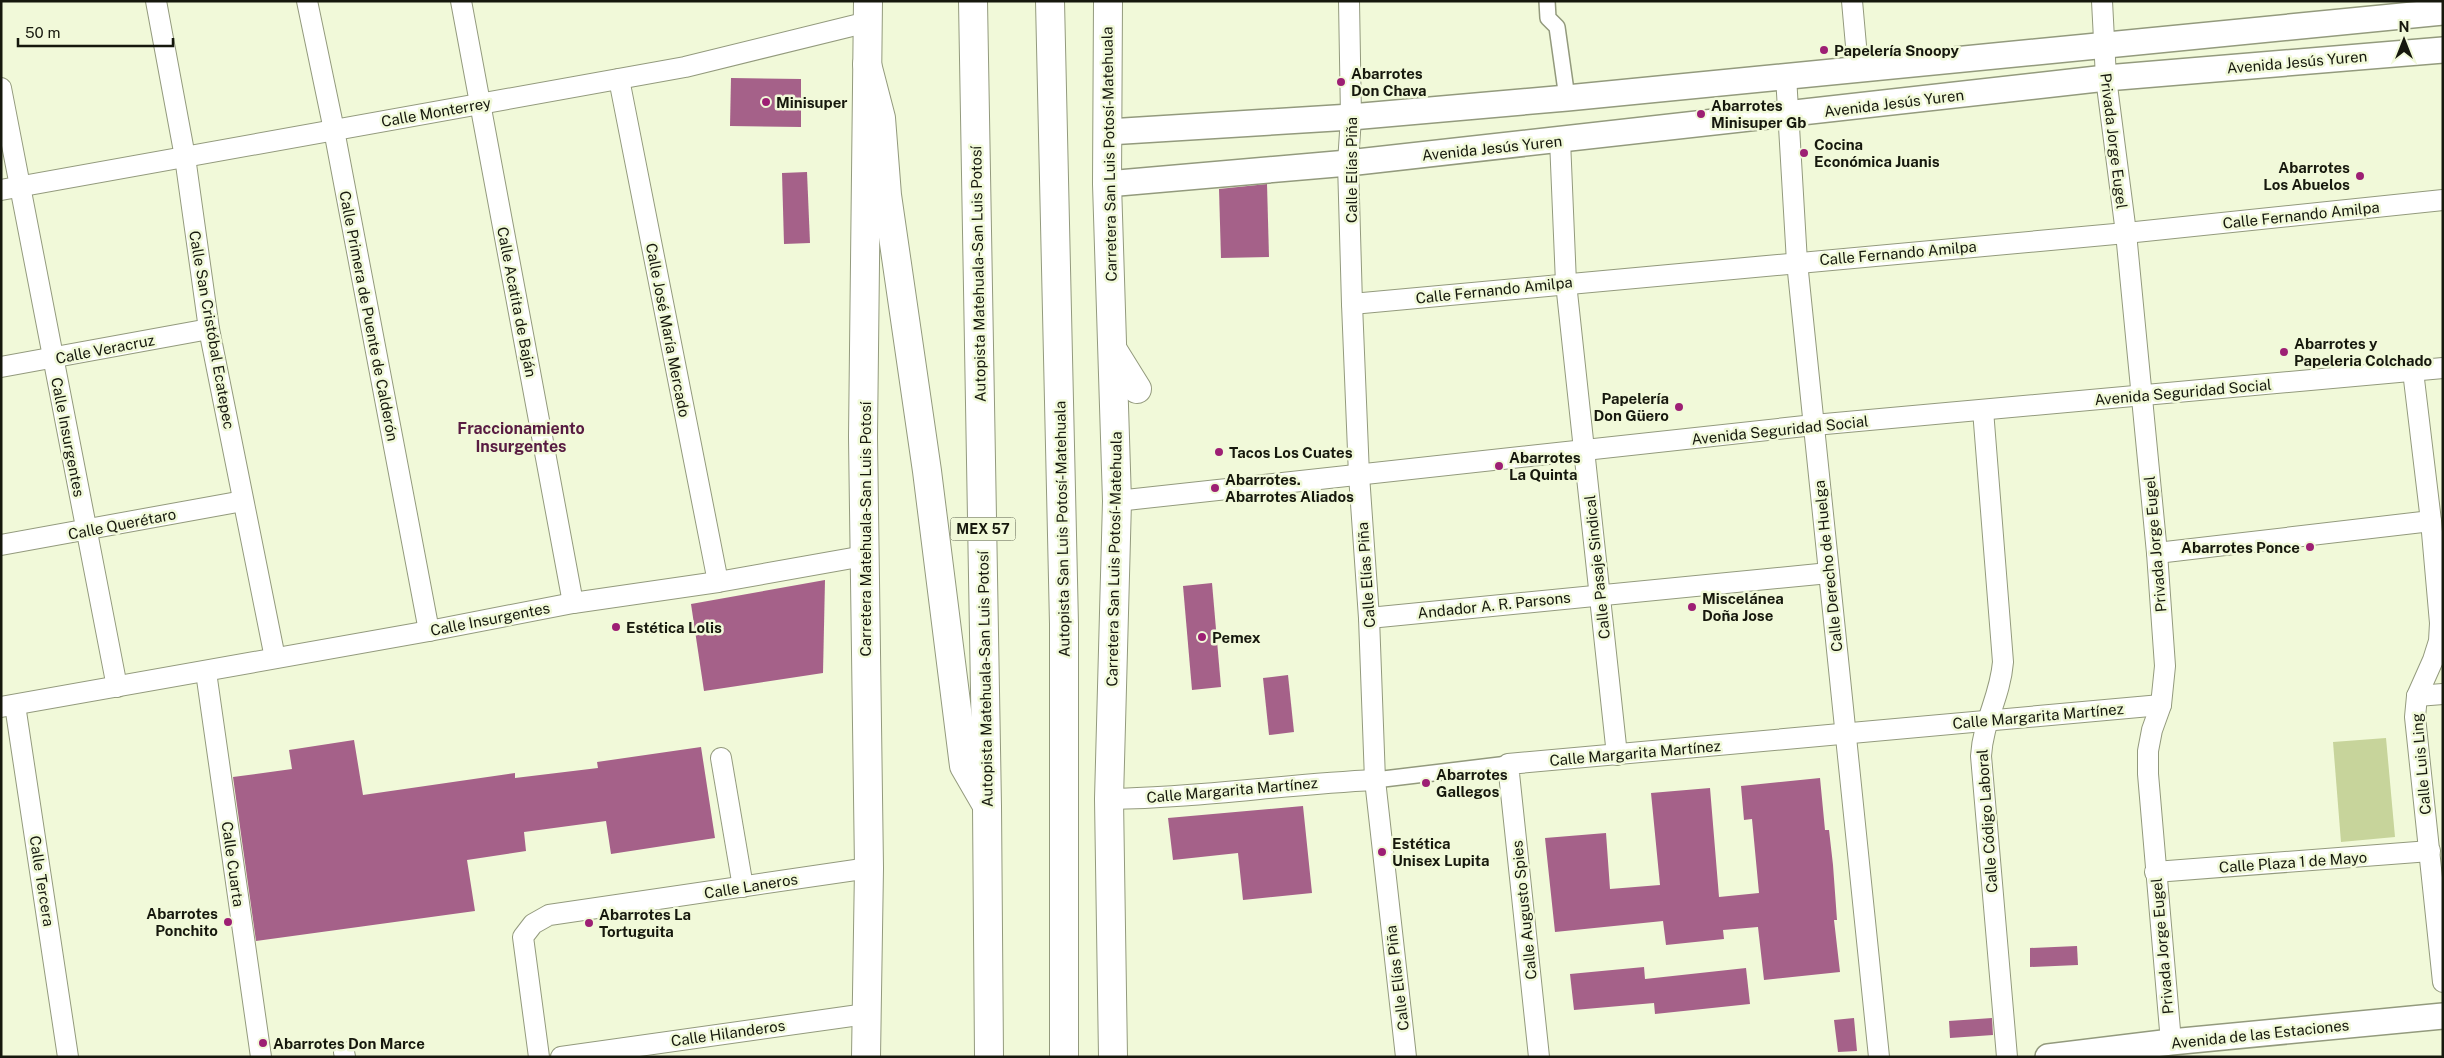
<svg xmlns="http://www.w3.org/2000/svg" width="2444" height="1058" viewBox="0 0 2444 1058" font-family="'Public Sans',sans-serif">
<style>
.grass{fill:#c7d49b}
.building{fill:#a56189}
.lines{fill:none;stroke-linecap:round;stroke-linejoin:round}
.pedestrian-casing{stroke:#939a7d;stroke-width:18}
.minor-casing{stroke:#939a7d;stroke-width:22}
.tertiary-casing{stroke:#939a7d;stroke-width:28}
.primary-casing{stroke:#939a7d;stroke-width:30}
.motorway-casing{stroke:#939a7d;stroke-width:30}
.pedestrian{stroke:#fff;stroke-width:15}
.minor{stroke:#fff;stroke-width:20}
.tertiary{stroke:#fff;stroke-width:25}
.primary{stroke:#fff;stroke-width:28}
.motorway{stroke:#fff;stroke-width:28}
.poi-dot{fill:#9d1f74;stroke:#f1f9d9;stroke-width:2}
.labels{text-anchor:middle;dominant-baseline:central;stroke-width:5;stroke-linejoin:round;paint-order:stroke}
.shield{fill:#f1f9d9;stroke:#585c4a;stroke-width:1}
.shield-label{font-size:14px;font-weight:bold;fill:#16180d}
.poi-label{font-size:15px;font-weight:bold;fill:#16180d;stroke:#f1f9d9;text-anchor:start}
.street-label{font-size:15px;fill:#16180d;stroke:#f1f9d9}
.neighbourhood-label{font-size:16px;font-weight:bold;fill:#581c42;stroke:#f1f9d9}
</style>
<rect width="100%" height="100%" fill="#f1f9d9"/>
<!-- grass -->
<path class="grass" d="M2386,738L2395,837L2341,842L2333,742Z"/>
<!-- building -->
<g class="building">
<path d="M731,78L801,79V127L730,126Z"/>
<path d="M807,172L810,243L784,244L782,173Z"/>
<path d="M1267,184L1269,257L1221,258L1219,189Z"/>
<path d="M825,580L823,673L704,691L691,604Z"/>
<path d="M1212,583L1221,687L1192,690L1183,586Z"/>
<path d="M1288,675L1294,732L1269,735L1263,678Z"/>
<path d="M354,740L363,795L515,773V778L598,768L597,762L701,747L715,838L611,854L606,821L524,832L526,851L467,860L475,911L256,941L233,777L292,769L289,750Z"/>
<path d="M1820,778L1825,830H1829L1833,865L1837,920H1834L1840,972L1764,980L1758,927L1723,930L1724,939L1666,945L1663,921L1555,932L1545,838L1606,833L1610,889L1660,885L1651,793L1710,788L1719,897L1759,893L1752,819L1744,820L1741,786Z"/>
<path d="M1303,806L1312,893L1243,900L1238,853L1173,860L1168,818Z"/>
<path d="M2077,946L2078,965L2030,967V948Z"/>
<path d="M1644,967L1645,979L1746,968L1750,1004L1655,1014L1654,1003L1574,1010L1570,974Z"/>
<path d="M1854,1018L1857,1051L1838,1052L1834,1020Z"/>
<path d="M1992,1018L1993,1035L1950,1038L1949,1021Z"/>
</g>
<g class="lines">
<!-- pedestrian casing -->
<g class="pedestrian-casing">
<g id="pedestrian">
<path d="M1547,1L1548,18L1557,27L1567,98"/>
<path d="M1375,780L1508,764"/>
</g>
</g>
<!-- minor casing -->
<g class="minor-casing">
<g id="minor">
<path d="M156,1L185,157L209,329L275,658"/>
<path d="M307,1L334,130L429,631"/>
<path d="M461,1L573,603"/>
<path d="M1349,1L1351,117L1348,163L1352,304L1359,475L1369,618L1375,780L1406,1057"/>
<path d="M1852,1L1858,68"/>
<path d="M2102,1L2106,78L2126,233L2157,553L2165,666L2161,705L2152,730L2148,751V774L2171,1042"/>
<path d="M1786,76L1797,262L1879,1057"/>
<path d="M619,79L718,582"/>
<path d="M1,88L117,687"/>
<path d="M1560,140L1566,283L1617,755"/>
<path d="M1,190L685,67L868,22"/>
<path d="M1352,304L2126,233L2443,200"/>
<path d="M1,367L209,329"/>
<path d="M2413,371L2431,521L2440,623L2439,641L2433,660L2417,696L2415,717L2443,982"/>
<path d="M1983,410L2003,662C2000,698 1983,721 1981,756L2007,1057"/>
<path d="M1117,501L1814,425L2443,368"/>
<path d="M1,545L243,501"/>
<path d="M2157,553L2431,521"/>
<path d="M1369,618L1829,573"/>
<path d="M206,672L261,1057"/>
<path d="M2417,696L2443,694"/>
<path d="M15,705L68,1057"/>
<path d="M1,707L429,631L573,603L718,582L864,556"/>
<path d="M721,758L743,887"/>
<path d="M1109,799C1198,798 1286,784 1375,780"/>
<path d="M2155,872L2430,851"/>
<path d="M344,1052L345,1057"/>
<path d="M539,1057L523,937L533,924L549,915L869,868"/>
<path d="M561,1057L866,1014"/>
<path d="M1539,1057L1508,764L2161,705"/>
</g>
</g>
<!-- tertiary casing -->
<g class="tertiary-casing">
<g id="tertiary">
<path d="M1108,132L1351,117L1567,98L2443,12"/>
<path d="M1107,184L1348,163L2106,78L2443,50"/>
<path d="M2048,1057L2171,1042L2443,1016"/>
</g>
</g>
<!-- primary casing -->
<g class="primary-casing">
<g id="primary">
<path d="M1108,1L1107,184L1117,501L1109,799L1113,1057"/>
<path d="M1114,352L1137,389"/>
<path d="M866,1057L869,868L863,437L868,1"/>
</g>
</g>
<!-- motorway casing -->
<g class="motorway-casing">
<g id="motorway">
<path d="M973,1L987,806L989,1057"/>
<path d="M1050,1L1064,624V1057"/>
<path d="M867,64L881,118L887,195L927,471L964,766L986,804"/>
</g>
</g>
<!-- pedestrian -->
<use href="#pedestrian" class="pedestrian"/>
<!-- minor -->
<use href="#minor" class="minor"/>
<!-- tertiary -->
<use href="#tertiary" class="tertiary"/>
<!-- primary -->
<use href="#primary" class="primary"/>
<!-- motorway -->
<use href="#motorway" class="motorway"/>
</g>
<!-- markers -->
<g class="poi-dot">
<circle cx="1824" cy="50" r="5"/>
<circle cx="1341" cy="82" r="5"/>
<circle cx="766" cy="102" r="5"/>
<circle cx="1701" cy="114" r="5"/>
<circle cx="1804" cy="153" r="5"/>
<circle cx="2360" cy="176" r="5"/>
<circle cx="2284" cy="352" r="5"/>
<circle cx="1679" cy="407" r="5"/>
<circle cx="1219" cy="452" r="5"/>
<circle cx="1499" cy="466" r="5"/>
<circle cx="1215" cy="488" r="5"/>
<circle cx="2310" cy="547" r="5"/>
<circle cx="1692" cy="607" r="5"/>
<circle cx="616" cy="627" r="5"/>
<circle cx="1202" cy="637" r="5"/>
<circle cx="1426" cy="783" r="5"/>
<circle cx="1382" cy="852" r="5"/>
<circle cx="228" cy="922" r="5"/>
<circle cx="589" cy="923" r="5"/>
<circle cx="263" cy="1043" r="5"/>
</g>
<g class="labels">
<!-- shield labels -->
<rect class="shield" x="950.5" y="517.5" width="65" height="23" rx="4"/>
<g class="shield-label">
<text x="983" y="529">MEX 57</text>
</g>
<!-- poi labels -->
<g class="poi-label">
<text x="1834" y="50">Papelería Snoopy</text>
<text x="1351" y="73">Abarrotes<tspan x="1351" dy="17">Don Chava</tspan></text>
<text x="776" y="102">Minisuper</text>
<text x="1711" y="105">Abarrotes<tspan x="1711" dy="17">Minisuper Gb</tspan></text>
<text x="1814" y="144">Cocina<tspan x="1814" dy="17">Económica Juanis</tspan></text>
<text x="2350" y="167" text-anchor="end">Abarrotes<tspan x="2350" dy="17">Los Abuelos</tspan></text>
<text x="2294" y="343">Abarrotes y<tspan x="2294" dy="17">Papeleria Colchado</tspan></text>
<text x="1669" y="398" text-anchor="end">Papelería<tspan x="1669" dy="17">Don Güero</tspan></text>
<text x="1229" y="452">Tacos Los Cuates</text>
<text x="1509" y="457">Abarrotes<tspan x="1509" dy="17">La Quinta</tspan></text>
<text x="1225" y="479">Abarrotes.<tspan x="1225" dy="17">Abarrotes Aliados</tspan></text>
<text x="2300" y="547" text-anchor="end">Abarrotes Ponce</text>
<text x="1702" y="598">Miscelánea<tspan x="1702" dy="17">Doña Jose</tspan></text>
<text x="626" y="627">Estética Lolis</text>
<text x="1212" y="637">Pemex</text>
<text x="1436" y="774">Abarrotes<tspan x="1436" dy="17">Gallegos</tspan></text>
<text x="1392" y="843">Estética<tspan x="1392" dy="17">Unisex Lupita</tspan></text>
<text x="218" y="913" text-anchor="end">Abarrotes<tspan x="218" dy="17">Ponchito</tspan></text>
<text x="599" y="914">Abarrotes La<tspan x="599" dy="17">Tortuguita</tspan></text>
<text x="273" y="1043">Abarrotes Don Marce</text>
</g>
<!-- street labels -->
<g class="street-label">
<text transform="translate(2297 62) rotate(-5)">Avenida Jesús Yuren</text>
<text transform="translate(1894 103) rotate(-7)">Avenida Jesús Yuren</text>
<text transform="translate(436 112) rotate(-10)">Calle Monterrey</text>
<text transform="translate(2114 141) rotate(83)">Privada Jorge Eugel</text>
<text transform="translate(1492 148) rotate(-6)">Avenida Jesús Yuren</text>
<text transform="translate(1109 154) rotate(-91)">Carretera San Luis Potosí-Matehuala</text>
<text transform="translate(1351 170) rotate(-90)">Calle Elías Piña</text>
<text transform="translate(2301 215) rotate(-6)">Calle Fernando Amilpa</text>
<text transform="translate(1898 253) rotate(-5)">Calle Fernando Amilpa</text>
<text transform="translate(978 274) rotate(-91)">Autopista Matehuala-San Luis Potosí</text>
<text transform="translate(1494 290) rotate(-6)">Calle Fernando Amilpa</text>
<text transform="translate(517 302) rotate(79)">Calle Acatita de Baján</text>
<text transform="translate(369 316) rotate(79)">Calle Primera de Puente de Calderón</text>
<text transform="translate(212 330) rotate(80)">Calle San Cristóbal Ecatepec</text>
<text transform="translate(668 330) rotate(79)">Calle José María Mercado</text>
<text transform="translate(105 349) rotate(-11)">Calle Veracruz</text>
<text transform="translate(2183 392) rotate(-5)">Avenida Seguridad Social</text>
<text transform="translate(1780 430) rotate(-6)">Avenida Seguridad Social</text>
<text transform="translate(68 437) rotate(79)">Calle Insurgentes</text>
<text transform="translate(122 524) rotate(-11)">Calle Querétaro</text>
<text transform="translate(865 529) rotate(-90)">Carretera Matehuala-San Luis Potosí</text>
<text transform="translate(1062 529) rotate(-91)">Autopista San Luis Potosí-Matehuala</text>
<text transform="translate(2155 544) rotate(-95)">Privada Jorge Eugel</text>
<text transform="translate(1114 559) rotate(-89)">Carretera San Luis Potosí-Matehuala</text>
<text transform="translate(1828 566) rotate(-96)">Calle Derecho de Huelga</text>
<text transform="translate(1597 567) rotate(-96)">Calle Pasaje Sindical</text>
<text transform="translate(1366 575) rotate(-94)">Calle Elías Piña</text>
<text transform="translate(1494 605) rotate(-6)">Andador A. R. Parsons</text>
<text transform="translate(490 619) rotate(-11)">Calle Insurgentes</text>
<text transform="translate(985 679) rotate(-91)">Autopista Matehuala-San Luis Potosí</text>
<text transform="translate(2038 716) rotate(-5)">Calle Margarita Martínez</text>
<text transform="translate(1635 753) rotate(-5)">Calle Margarita Martínez</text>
<text transform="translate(2421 764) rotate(-95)">Calle Luis Ling</text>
<text transform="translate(1232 790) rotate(-5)">Calle Margarita Martínez</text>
<text transform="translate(1987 821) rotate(-94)">Calle Código Laboral</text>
<text transform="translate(2293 862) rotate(-4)">Calle Plaza 1 de Mayo</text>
<text transform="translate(233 864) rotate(82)">Calle Cuarta</text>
<text transform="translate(42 881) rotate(81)">Calle Tercera</text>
<text transform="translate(751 886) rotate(-9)">Calle Laneros</text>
<text transform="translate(1524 910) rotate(-96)">Calle Augusto Spies</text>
<text transform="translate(2162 946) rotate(-95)">Privada Jorge Eugel</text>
<text transform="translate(1397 978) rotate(-97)">Calle Elías Piña</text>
<text transform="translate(728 1033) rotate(-8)">Calle Hilanderos</text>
<text transform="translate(2260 1034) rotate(-6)">Avenida de las Estaciones</text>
</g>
<!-- neighbourhood labels -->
<g class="neighbourhood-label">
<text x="521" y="428">Fraccionamiento<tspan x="521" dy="18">Insurgentes</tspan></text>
</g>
</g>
<!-- border -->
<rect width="2444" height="1058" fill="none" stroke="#16180d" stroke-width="5"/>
<!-- north arrow -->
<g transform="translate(2404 40)" stroke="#f1f9d9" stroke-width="4" paint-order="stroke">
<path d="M0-4L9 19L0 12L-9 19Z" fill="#16180d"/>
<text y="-8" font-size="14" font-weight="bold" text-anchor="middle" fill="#16180d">N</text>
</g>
<!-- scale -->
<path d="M18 38v8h155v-8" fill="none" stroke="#16180d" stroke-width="2.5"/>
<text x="25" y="38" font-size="15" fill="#16180d" stroke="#f1f9d9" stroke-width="4" paint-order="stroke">50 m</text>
</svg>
